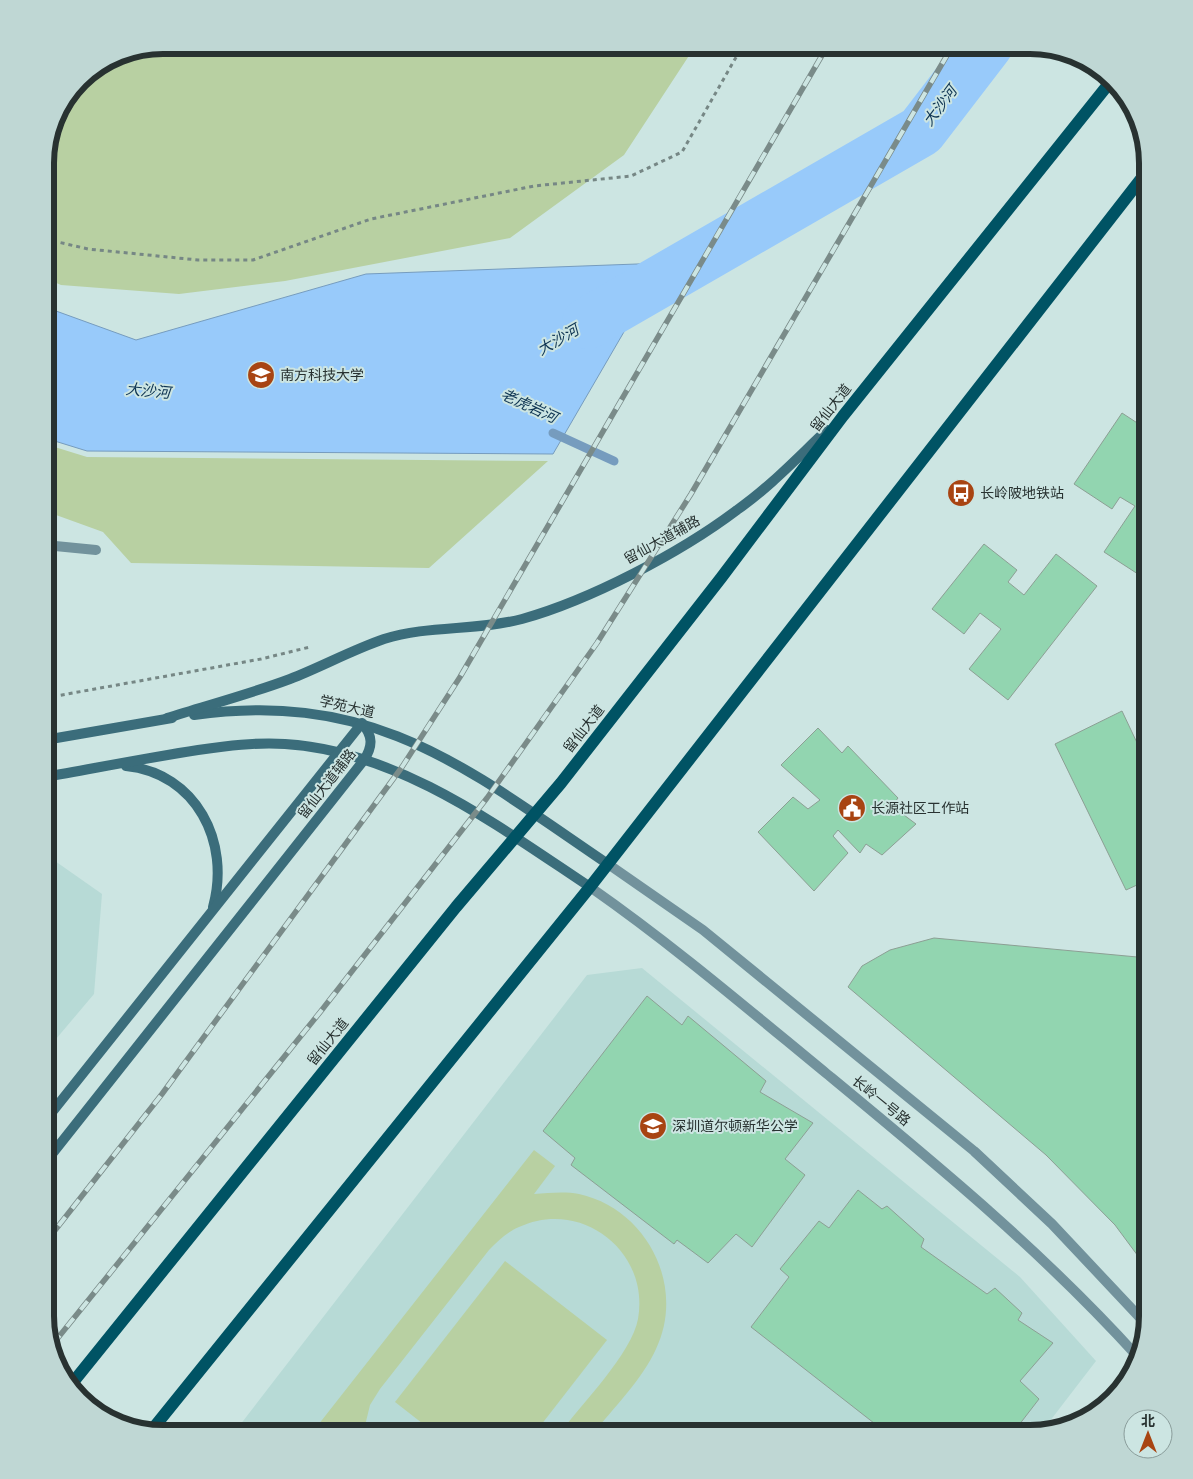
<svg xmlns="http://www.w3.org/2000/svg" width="1193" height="1479" viewBox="0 0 1193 1479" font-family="Bitter,'Noto Sans SC',serif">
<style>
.built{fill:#b7dad6}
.green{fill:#b8d0a2}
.water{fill:#98cafa;stroke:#769cbe}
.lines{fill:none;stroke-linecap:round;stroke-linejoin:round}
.stream{stroke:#769cbe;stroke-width:9}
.river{stroke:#98cafa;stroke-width:52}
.building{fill:#92d5b0;stroke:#8c9f94}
.path{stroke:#768785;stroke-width:3;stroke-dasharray:4 4;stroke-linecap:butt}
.minor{stroke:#72929c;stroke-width:10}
.secondary{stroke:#3b6d7b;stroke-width:10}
.primary{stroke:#005364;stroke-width:12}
.rail-casing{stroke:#7a8b89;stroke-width:5.5}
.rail{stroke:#cce5e2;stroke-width:4;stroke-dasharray:11;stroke-linecap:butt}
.labels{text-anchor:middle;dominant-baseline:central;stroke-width:4;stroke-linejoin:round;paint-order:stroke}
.poi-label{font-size:14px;fill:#283231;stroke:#cce5e2;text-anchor:start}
.street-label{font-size:14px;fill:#283231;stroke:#cce5e2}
.water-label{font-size:15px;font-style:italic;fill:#0e3452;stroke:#cce5e2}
.rim{fill:none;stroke:#283231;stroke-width:6}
</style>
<rect width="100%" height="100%" fill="#cce5e2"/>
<!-- built -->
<g class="built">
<path d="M45,854L102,894L94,994L45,1052Z"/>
<path d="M642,968L1020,1277L1096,1361L1043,1430L1031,1434H233L587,975Z"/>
</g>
<!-- green -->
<g class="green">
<path d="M186,45H696L624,155L510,238L285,281L179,294L61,285L45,278V154L57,110L85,74L118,54L141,49L183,53Z"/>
<path d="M45,444L87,457L548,461L429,568L131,563L103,532L45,511Z"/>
<path d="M534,1150L555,1166L534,1194C549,1193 564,1191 579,1194C647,1209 686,1286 656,1349C642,1380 614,1407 593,1434H559C581,1405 632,1353 638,1319C650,1251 581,1198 519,1227C507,1232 498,1241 489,1250L380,1389L370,1405L363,1434H311Z"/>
<path d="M505,1261L607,1340L534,1434H436L395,1402Z"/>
</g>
<!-- water -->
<path class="water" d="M664,263L553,454L87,451L45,438V307L136,340L366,274Z"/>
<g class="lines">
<!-- stream -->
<path class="stream" d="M553,433L614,461"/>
<!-- river -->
<path class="river" d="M588,323L921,131L987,45"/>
</g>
<!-- building -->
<g class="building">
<path d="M1122,413L1148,430V565L1141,576L1104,552L1135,506L1120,497L1112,509L1074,484Z"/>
<path d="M984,544L1017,570L1008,582L1024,595L1056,554L1097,586L1008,700L969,669L1001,629L980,613L964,634L932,609Z"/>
<path d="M1122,711L1148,766V880L1126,890L1055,744Z"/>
<path d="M818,728L842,753L848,746L898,798L892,806L916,824L882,855L866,844L860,853L838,830L833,836L848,853L814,891L758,832L793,797L808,809L820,800L781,765Z"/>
<path d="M934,938L1148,958V1257L1138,1256L1115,1225L1046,1155L848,987L862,966L890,950Z"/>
<path d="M647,996L682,1025L688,1016L766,1081L760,1092L813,1123L785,1159L805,1175L752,1247L736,1234L708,1263L677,1240L674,1244L571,1165L575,1158L543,1131Z"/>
<path d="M858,1190L882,1209L887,1206L924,1239L921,1247L987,1294L995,1288L1022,1313L1018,1320L1053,1343L1020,1381L1039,1399L1012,1434H888L751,1327L789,1277L780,1269L819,1221L829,1228Z"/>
</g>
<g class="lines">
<!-- path -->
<g class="path">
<path d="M45,239L88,249L198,260H253L371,219L534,186L631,176L682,152L743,45"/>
<path d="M45,698L261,659L310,647"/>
</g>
<!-- minor -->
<g class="minor">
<path d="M45,545L96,550"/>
<path d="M608,864L703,930L974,1151L1052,1224L1146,1324"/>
<path d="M590,887C673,945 749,1010 827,1074C936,1164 1043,1252 1137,1356"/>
</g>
<!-- secondary -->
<g class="secondary">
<path d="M194,715C376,690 466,768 608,864"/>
<path d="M167,718C208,705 250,694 290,679C321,667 352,650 384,639C428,625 477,631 522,619C590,600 680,553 737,510C770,487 798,457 827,430"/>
<path d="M45,740L172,718"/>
<path d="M126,766C196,773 231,842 213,907"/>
<path d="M45,777C96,768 147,758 198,750C226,746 256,742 285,744C399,751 498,826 590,887"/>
<path d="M45,1163L364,760C373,746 373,736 362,723L45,1121"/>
</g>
<!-- primary -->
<g class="primary">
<path d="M70,1386L456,907L561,783L721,578L843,416L1111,81"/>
<path d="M151,1431L590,887L1148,170"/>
</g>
<!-- rail casing -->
<g class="rail-casing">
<g id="rail">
<path d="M45,1243L162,1094L402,767L460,677L828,45"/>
<path d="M53,1344L321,1011L487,798L597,643L691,494L953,45"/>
</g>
</g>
<!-- rail -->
<use href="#rail" class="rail"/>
</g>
<!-- icons -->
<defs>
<g id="university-disc" transform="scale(1.4375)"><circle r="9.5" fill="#a84412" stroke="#cce5e2"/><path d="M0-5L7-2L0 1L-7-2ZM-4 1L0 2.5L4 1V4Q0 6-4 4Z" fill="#fff"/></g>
<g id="bus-disc" transform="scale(1.4375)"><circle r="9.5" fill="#a84412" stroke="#cce5e2"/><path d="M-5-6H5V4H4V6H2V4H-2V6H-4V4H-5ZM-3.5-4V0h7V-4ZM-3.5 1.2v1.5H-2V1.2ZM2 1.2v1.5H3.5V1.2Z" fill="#fff"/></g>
<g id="civic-disc" transform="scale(1.4375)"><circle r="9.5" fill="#a84412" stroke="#cce5e2"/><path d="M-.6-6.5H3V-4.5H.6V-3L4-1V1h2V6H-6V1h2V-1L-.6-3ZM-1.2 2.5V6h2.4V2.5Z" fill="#fff"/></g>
<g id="school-disc" transform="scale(1.4375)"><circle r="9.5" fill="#a84412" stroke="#cce5e2"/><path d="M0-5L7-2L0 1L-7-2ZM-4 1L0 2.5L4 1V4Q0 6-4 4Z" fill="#fff"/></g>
</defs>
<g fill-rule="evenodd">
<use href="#university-disc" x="261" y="375"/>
<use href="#bus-disc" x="961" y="493"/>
<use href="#civic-disc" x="852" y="808"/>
<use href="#school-disc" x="653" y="1126"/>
</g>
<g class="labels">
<!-- poi labels -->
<g class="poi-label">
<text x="280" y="375">南方科技大学</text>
<text x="980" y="493">长岭陂地铁站</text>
<text x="871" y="808">长源社区工作站</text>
<text x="672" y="1126">深圳道尔顿新华公学</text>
</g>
<!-- street labels -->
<g class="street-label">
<text transform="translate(831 408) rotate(-52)">留仙大道</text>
<text transform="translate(662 540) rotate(-29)">留仙大道辅路</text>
<text transform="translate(347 707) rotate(13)">学苑大道</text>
<text transform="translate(584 729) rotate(-52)">留仙大道</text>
<text transform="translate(327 784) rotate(-52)">留仙大道辅路</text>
<text transform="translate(328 1042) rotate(-51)">留仙大道</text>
<text transform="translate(881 1101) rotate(39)">长岭一号路</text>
</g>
<!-- water labels -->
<g class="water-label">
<text transform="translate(940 106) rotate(-53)">大沙河</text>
<text transform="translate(558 340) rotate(-30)">大沙河</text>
<text transform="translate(148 391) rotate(5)">大沙河</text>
<text transform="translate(529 406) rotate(25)">老虎岩河</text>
</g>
</g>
<!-- crop -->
<path d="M0 0H1193V1479H0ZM163 54H1030A109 109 0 0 1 1139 163V1316A109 109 0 0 1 1030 1425H163A109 109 0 0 1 54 1316V163A109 109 0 0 1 163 54Z" fill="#bfd7d4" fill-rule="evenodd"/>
<path class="rim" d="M163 54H1030A109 109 0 0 1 1139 163V1316A109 109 0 0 1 1030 1425H163A109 109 0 0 1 54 1316V163A109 109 0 0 1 163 54Z"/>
<!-- north arrow -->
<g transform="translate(1148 1434)"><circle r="24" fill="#cce5e2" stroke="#8a9d9b"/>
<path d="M0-4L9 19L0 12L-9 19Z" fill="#a84412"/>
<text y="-8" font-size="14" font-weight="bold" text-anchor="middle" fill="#283231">北</text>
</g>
</svg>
